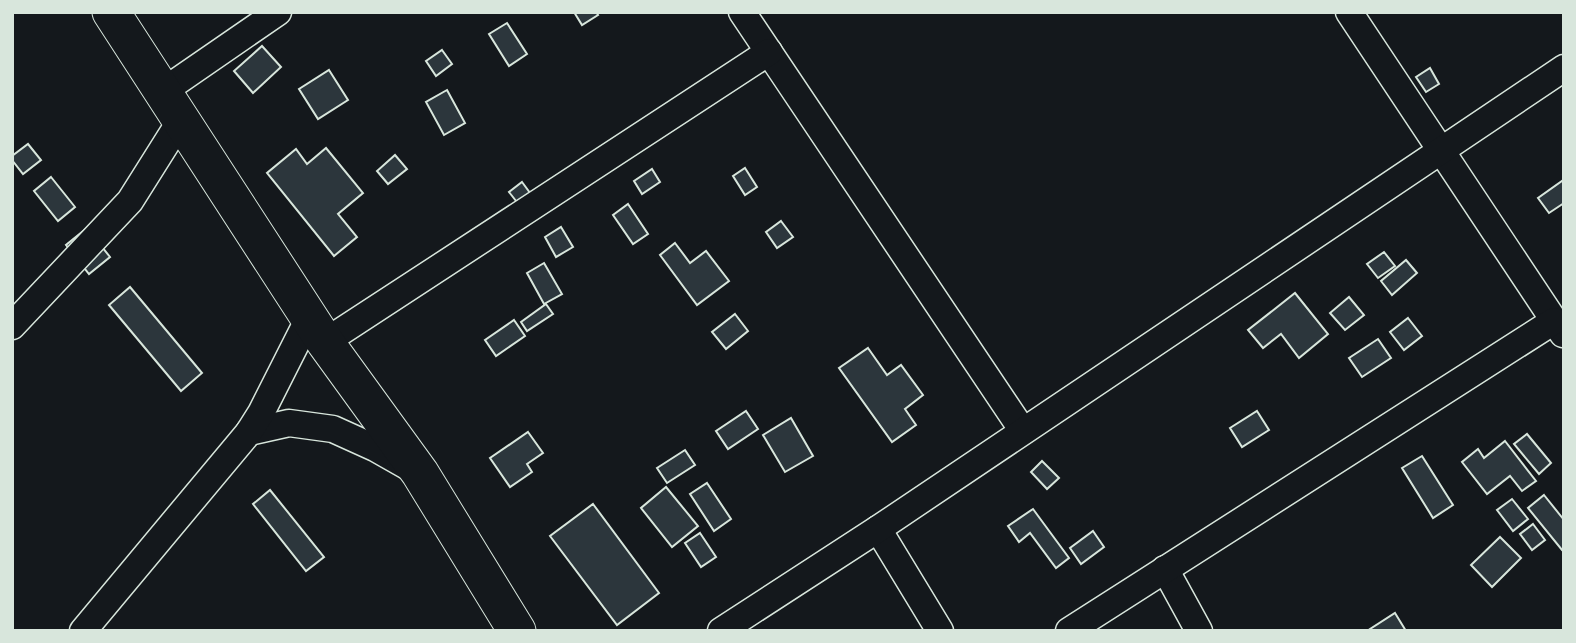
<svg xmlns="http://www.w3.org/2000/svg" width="1576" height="643" viewBox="0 0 1576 643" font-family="'Open Sans',sans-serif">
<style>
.building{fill:#2c363c;stroke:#d8e6dc;stroke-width:2}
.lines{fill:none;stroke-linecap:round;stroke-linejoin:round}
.street-casing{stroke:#d8e6dc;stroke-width:29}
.secondary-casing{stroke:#d8e6dc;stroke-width:39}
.street{stroke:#14181c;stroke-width:26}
.secondary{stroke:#14181c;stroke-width:37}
</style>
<rect width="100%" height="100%" fill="#14181c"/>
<!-- building -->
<g class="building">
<path d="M574,12H596L598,15L582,25Z"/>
<path d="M507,23L527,54L509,66L489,34Z"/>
<path d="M262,46L281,67L253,93L234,71Z"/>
<path d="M442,50L452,64L436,76L426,61Z"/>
<path d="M1430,68L1439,84L1426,92L1416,77Z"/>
<path d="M329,70L348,100L318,119L299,89Z"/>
<path d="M447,90L465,123L444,135L426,102Z"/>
<path d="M28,144L41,160L23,174L12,160V156Z"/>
<path d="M326,148L363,193L338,214L357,237L334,256L267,173L296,149L307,164Z"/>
<path d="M395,155L407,169L388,184L377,171Z"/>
<path d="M745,168L757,187L745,195L733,176Z"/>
<path d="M652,169L660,182L642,194L634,181Z"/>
<path d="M51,177L75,207L58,221L34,191Z"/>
<path d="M1562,181L1564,182V203L1549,213L1538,198Z"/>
<path d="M522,182L533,197L520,206L509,192Z"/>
<path d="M628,204L648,234L633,244L613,215Z"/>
<path d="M781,221L793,237L777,248L766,232Z"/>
<path d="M561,227L573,247L556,257L545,237Z"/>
<path d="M87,228L110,257L89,274L66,245Z"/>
<path d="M675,243L690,263L706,251L729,281L697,305L660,255Z"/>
<path d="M1384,252L1395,266L1378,278L1367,264Z"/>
<path d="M1406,260L1417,273L1392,295L1381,281Z"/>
<path d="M544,263L562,294L544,304L527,273Z"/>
<path d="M130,287L202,373L181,391L109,305Z"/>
<path d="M1295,293L1328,334L1299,358L1281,334L1263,348L1248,330Z"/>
<path d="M1349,297L1364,315L1345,330L1330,313Z"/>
<path d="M546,304L553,314L527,331L521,322Z"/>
<path d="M735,314L748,331L726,349L712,332Z"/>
<path d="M1408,318L1422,336L1404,350L1390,332Z"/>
<path d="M514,320L525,336L496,356L485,340Z"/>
<path d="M1378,339L1391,358L1362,377L1349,358Z"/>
<path d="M868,348L887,375L901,365L923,395L905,409L916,425L892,442L839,368Z"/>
<path d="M746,411L758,429L728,449L716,431Z"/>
<path d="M1257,411L1269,430L1242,447L1230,428Z"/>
<path d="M791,418L813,456L785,472L763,435Z"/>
<path d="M528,432L543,453L527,464L532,472L510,487L490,458Z"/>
<path d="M1527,434L1551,463L1539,474L1514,444Z"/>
<path d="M1505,441L1536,481L1522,491L1510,476L1487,494L1462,462L1478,449L1484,458Z"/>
<path d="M685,450L695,465L667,483L657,468Z"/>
<path d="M1422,456L1453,505L1433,518L1402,468Z"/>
<path d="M1042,461L1059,478L1047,489L1031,472Z"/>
<path d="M707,483L731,519L714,531L690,494Z"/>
<path d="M666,487L698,526L672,547L641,508Z"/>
<path d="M270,490L324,557L306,571L253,504Z"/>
<path d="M1544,495L1564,520V549L1562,550L1528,508Z"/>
<path d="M1512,499L1528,519L1513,531L1497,510Z"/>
<path d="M593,504L659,593L617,625L550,536Z"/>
<path d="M1033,509L1069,558L1056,568L1030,533L1019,542L1008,526Z"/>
<path d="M1533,524L1545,540L1532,550L1520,534Z"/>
<path d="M1093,531L1104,547L1081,564L1070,548Z"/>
<path d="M700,533L716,557L701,567L685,543Z"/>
<path d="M1500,537L1521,558L1492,587L1471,565Z"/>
<path d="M1395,613L1406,631H1367Z"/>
</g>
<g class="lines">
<!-- street casing -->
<g class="street-casing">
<g id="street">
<path d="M742,12L1023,431"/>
<path d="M1349,12L1563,334"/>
<path d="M162,92L278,12"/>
<path d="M12,326L130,201L181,120"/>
<path d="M325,342L769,52"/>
<path d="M249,432L289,423L333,429L375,448L412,469"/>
<path d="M878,529L940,631"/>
<path d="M1165,569L1199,631"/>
<path d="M83,631L249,432L261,413L309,318"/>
<path d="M721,631L878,529L1564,68"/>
<path d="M1069,631L1554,321"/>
</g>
</g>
<!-- secondary casing -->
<g class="secondary-casing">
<path id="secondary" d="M111,12L325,342L420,473L517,631"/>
</g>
<!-- street -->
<use href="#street" class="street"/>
<!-- secondary -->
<use href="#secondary" class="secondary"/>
</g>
<!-- border -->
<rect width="1576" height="643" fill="none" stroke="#d8e6dc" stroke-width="28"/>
</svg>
